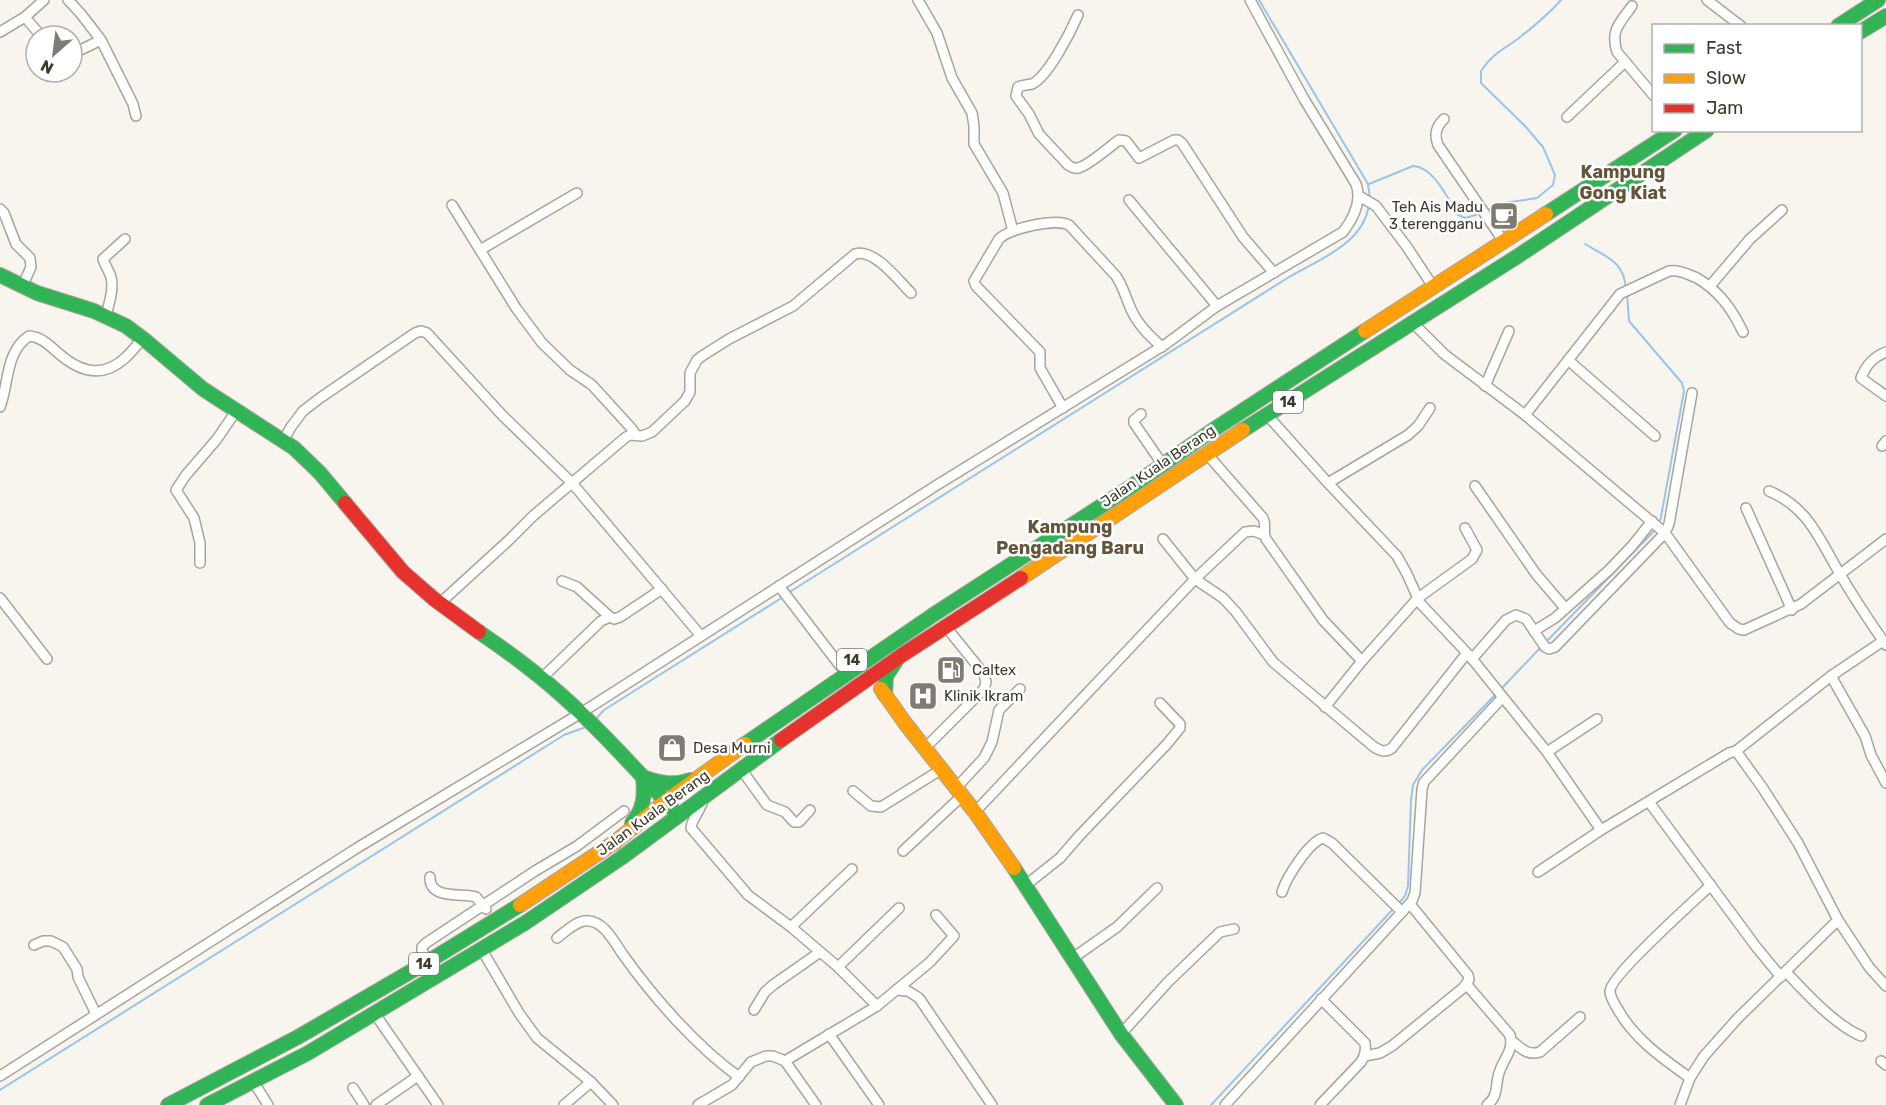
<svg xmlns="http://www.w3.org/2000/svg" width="1886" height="1105" viewBox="0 0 1886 1105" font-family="Rubik,sans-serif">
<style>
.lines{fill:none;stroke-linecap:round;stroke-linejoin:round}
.stream{stroke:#9ac4ea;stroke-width:2}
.street-casing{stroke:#a9a59d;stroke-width:12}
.fast-casing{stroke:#a9a59d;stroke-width:16}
.slow-casing{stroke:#a9a59d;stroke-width:16}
.jam-casing{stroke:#a9a59d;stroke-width:16}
.street{stroke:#fefefc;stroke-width:9}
.fast{stroke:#30b455;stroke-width:14}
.slow{stroke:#ff9f0a;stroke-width:14}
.jam{stroke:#e5322d;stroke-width:14}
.labels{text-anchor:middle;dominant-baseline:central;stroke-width:5;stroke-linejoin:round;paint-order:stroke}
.shield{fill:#fff;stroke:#79746b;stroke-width:1.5}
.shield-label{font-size:14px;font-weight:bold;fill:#3f392c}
.poi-label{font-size:15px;fill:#3f392c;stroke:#fff;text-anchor:start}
.street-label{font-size:15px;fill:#3f392c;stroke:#fff}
.quarter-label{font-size:18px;font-weight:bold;fill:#64553a;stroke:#fff}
</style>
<rect width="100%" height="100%" fill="#f8f5ee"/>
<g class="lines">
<!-- stream -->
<g class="stream">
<path d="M1259,0L1368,184L1370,199"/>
<path d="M1369,184L1413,166C1434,167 1448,199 1458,215L1466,218L1481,213"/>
<path d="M1486,211L1498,204L1537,198L1553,185L1555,175L1543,147L1525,126L1481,83V71C1493,53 1503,50 1519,38C1534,26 1548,15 1561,0"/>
<path d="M1585,244C1606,257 1624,261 1626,289"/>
<path d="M1627,294L1629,321L1682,383L1684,391L1661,517L1659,524"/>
<path d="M788,593L1289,277C1320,259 1363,244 1369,205"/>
<path d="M1545,643L1656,529"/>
<path d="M1501,689L1541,647"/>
<path d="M595,720L604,710L783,597"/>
<path d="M1399,903L1405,896L1408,886L1411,800L1413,785L1422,770L1497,693"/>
<path d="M0,1090L564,735L586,727"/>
<path d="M1211,1105L1395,907"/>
</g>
<!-- street casing -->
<g class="street-casing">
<g id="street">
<path d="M68,0L81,14L101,40L133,104L136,116"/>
<path d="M918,0L937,33L952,78L972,113L974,126V144L1003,193L1013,231"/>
<path d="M1707,0L1741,26"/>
<path d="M1632,6C1620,23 1610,30 1617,52L1654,96"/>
<path d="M1078,15C1071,31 1048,77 1032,84C1027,85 1023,85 1018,87L1016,96L1029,114L1039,134L1068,165C1072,167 1073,169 1078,168C1088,166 1109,147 1119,140L1126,141L1139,158L1174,140H1178L1182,143L1243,237L1274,273"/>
<path d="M25,17L41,36"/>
<path d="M0,32L25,17L44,0"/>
<path d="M72,54L101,40"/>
<path d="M1567,117L1625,62"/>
<path d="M1444,119C1436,127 1434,134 1438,145L1504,242"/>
<path d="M1359,196L1376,206L1407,247L1434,288"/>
<path d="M1129,200L1217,306"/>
<path d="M452,205L516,308L542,343L570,370L592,385L632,429L636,435"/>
<path d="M0,209L4,213L16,244L30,258L31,267L22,287"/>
<path d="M480,250L577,193"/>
<path d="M1710,286L1750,239L1782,210"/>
<path d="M106,316C109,303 114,289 111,277C109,271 105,265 103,259L125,239"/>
<path d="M1413,323L1444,354L1525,415L1665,533"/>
<path d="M1886,352C1873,357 1866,365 1861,378L1886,396"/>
<path d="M1568,360L1655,436"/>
<path d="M1485,386L1509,331"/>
<path d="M0,407C9,384 5,352 29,336C41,337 48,344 57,352C77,370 100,380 124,359C131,353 137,345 143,338"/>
<path d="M1063,408L1040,368V352L976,286L974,281L977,276L999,239C1010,228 1056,218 1069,225L1116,276C1125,289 1127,304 1135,317C1142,329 1152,338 1162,347"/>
<path d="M1141,414L1134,420V423L1163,465"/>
<path d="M1525,415L1620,294L1669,271C1680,270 1687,274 1697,278C1719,291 1732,309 1743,332"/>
<path d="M283,441L291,427L303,411L320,398L415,333L421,331L427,333L502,415L572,483L701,636"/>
<path d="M1882,446L1886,441"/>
<path d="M1207,454L1263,518C1267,525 1262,531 1266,539L1323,620L1362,661"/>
<path d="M1328,483L1408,435L1418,426L1430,408"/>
<path d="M1475,486L1536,574L1565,608"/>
<path d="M1769,491C1809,508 1819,539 1840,574C1854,598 1870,622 1886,645"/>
<path d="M1746,508L1792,610"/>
<path d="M1665,533L1669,524L1692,393"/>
<path d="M1163,539L1195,579L1245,532L1254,531L1264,535"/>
<path d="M200,563V543L194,518L176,490L186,475L217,439L236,411"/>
<path d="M562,581L577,587L610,617L614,619L620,617L662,589"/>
<path d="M779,586L841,667"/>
<path d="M0,598L47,659"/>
<path d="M439,604L508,541L533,516L626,437L630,435L642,436L652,432L685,401L690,392V373L697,360L702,356L729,339L793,306L855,254C874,248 898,280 911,293"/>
<path d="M1534,631L1555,618L1609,570L1632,546L1652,521"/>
<path d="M1469,655L1547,752L1601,830"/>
<path d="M1472,659L1506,620L1516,615L1526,619L1545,647L1549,649L1555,647L1665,533L1730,623L1739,629L1744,630L1801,604L1886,539"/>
<path d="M1831,676L1865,736L1871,755L1886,783"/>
<path d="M542,678L601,621L610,617"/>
<path d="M1325,707L1362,661L1418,598L1472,559L1477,550L1465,528"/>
<path d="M925,748L984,689L986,682L984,674L946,627"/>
<path d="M1736,751L1831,676L1883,641"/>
<path d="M1547,752L1597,719"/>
<path d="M741,769L767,805L785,812L794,822H799L810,810"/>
<path d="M956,788L984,758L992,742L999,710L1020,689"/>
<path d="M853,791L871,806L881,807L942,769"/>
<path d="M1649,802L1757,948L1781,977"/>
<path d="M702,804L692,823L691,828L748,895L791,927L838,967L877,1006"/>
<path d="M975,812L1195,579L1223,598L1236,612L1273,662L1374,747C1381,751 1385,753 1392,748L1467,653L1420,603L1407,574L1397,556L1328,483L1267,415"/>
<path d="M903,851L962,796"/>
<path d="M1538,872L1601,830L1729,753L1736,751L1762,787L1798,843L1838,920L1869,967L1886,986"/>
<path d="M430,877C429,900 462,893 476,897L486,909"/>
<path d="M1026,885L1060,858L1080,835L1167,744L1180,728V724L1160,703"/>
<path d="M1282,892C1286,878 1309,842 1323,838L1332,843L1402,912"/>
<path d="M791,927L852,869"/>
<path d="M557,938C565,932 578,919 589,921C605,922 615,944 624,956C654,998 697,1047 739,1077"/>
<path d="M34,945L43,941H51L63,947L77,969L78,977L96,1014"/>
<path d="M482,950L519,1013L537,1038L591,1082L613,1105"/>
<path d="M1073,958L1117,927L1157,888"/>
<path d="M429,961L422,951V947L426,943L535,871L577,846L624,811"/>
<path d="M838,967L899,908"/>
<path d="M1786,972C1806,993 1835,1025 1861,1036"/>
<path d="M1467,985L1510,1035C1514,1051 1503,1059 1499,1073C1495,1085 1499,1096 1487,1105"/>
<path d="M896,990L908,991L919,998L992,1105"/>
<path d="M754,1010L765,992L773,985L820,952"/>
<path d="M375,1014L438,1105"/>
<path d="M829,1034L879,1105"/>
<path d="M1121,1034L1168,982L1220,932L1234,929"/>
<path d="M1512,1041C1521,1048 1527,1056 1540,1052L1580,1017"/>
<path d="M1365,1056L1380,1053L1392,1046L1463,988L1469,980L1468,975L1410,904"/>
<path d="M785,1061L877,1006L930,962L954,936L936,915"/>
<path d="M1881,1061L1886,1065"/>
<path d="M0,1076L357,848L581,713L937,485L1166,344L1217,306L1343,232C1353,219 1362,201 1356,184L1304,99L1250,0"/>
<path d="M1690,1078C1662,1058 1634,1039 1617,1008C1614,1003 1610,997 1610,991C1610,976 1695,900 1711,885"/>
<path d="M253,1081L268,1105"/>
<path d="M353,1088L364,1105"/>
<path d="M376,1105L418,1076"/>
<path d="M564,1105L591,1082"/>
<path d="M698,1105L732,1085L751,1062L766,1056H773L785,1061L816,1105"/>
<path d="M1225,1105L1412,901L1415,893L1422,789L1424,782L1502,698"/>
<path d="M1320,1105L1361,1062C1365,1055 1366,1051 1365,1043L1321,999"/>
<path d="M1680,1105L1690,1078L1704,1056L1738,1018L1838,920"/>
</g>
</g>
<!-- fast casing -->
<g class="fast-casing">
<g id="fast">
<path d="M1838,26L1878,0"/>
<path d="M1860,32L1886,16"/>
<path d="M1546,214L1675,130"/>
<path d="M0,275L37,293L94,311L126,326L146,341L203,389L294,448L320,473L345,503"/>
<path d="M1243,430L1518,256L1707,130"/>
<path d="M479,632C507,651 534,671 559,693C600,729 635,769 672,808"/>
<path d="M885,695L886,676L896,661"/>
<path d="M745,744L933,615L1129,488L1213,430L1365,331"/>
<path d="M632,823C644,809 645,795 643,777C659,783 673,786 690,780"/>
<path d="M1014,868L1121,1034L1176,1105"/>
<path d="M168,1105L298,1037L429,961L520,905"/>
<path d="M207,1105L308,1053L525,923L621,858L781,740"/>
</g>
</g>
<!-- slow casing -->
<g class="slow-casing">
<g id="slow">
<path d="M1365,331L1546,214"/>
<path d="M1021,578L1243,430"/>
<path d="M881,689L905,723L975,812L1014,868"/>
<path d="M520,905L615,842L666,801L745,744"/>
</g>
</g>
<!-- jam casing -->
<g class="jam-casing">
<g id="jam">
<path d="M345,503L403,572L434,599L479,632"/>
<path d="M781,740L902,655L1021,578"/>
</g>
</g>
<!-- street -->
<use href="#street" class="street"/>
<!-- fast -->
<use href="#fast" class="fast"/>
<!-- slow -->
<use href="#slow" class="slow"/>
<!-- jam -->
<use href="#jam" class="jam"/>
</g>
<!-- icons -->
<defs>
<g id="cafe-square" transform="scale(1.5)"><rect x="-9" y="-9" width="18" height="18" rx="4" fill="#807b70" stroke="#fff"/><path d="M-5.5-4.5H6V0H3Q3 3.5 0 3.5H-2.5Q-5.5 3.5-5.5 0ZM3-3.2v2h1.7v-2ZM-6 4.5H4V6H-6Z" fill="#fff"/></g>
<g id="fuel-square" transform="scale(1.5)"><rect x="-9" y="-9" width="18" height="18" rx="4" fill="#807b70" stroke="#fff"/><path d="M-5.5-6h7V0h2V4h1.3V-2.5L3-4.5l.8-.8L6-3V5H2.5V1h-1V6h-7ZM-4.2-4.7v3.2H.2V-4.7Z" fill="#fff"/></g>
<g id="hospital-square" transform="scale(1.5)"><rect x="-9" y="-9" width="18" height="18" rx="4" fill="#807b70" stroke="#fff"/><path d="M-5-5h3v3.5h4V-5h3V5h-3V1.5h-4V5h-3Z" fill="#fff"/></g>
<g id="shop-square" transform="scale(1.5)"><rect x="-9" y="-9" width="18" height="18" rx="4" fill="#807b70" stroke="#fff"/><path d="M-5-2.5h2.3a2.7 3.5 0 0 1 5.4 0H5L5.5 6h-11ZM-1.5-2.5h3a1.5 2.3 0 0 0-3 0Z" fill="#fff"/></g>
</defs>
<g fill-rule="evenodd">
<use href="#cafe-square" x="1504" y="216"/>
<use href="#fuel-square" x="951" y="670"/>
<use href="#hospital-square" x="923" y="696"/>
<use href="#shop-square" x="672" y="748"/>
</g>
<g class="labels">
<!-- shield labels -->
<g class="shield">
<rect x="1273" y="391" width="30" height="22" rx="4.5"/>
<rect x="837" y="649" width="30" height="22" rx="4.5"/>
<rect x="409" y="953" width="30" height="22" rx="4.5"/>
</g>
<g class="shield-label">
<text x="1288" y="402">14</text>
<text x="852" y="660">14</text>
<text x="424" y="964">14</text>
</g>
<!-- poi labels -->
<g class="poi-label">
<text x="1483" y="207" text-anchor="end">Teh Ais Madu<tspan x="1483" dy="17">3 terengganu</tspan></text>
<text x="972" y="670">Caltex</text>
<text x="944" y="696">Klinik Ikram</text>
<text x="693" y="748">Desa Murni</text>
</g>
<!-- street labels -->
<g class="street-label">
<text transform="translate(1158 466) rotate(-34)">Jalan Kuala Berang</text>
<text transform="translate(653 813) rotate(-36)">Jalan Kuala Berang</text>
</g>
<!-- quarter labels -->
<g class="quarter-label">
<text x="1623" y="172">Kampung<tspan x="1623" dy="21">Gong Kiat</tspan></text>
<text x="1070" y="527">Kampung<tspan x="1070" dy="21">Pengadang Baru</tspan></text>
</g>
</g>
<!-- legend -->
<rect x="1652" y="24" width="210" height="108" fill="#ffffff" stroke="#b2b0ab" stroke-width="1.5"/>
<rect x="1664" y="44" width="30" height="9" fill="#30b455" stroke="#b2b0ab" stroke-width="1.5"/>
<text x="1706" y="54" font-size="18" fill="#3f392c">Fast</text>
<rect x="1664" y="74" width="30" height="9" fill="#ff9f0a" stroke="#b2b0ab" stroke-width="1.5"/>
<text x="1706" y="84" font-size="18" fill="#3f392c">Slow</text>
<rect x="1664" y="104" width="30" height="9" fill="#e5322d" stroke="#b2b0ab" stroke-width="1.5"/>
<text x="1706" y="114" font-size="18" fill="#3f392c">Jam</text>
<!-- north arrow -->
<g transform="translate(54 54) rotate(208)"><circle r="28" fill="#ffffff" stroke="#b2b0ab" stroke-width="1.5"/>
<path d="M0-4.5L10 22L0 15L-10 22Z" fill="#807b70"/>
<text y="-9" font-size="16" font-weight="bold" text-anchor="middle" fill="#3f392c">N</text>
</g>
</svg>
